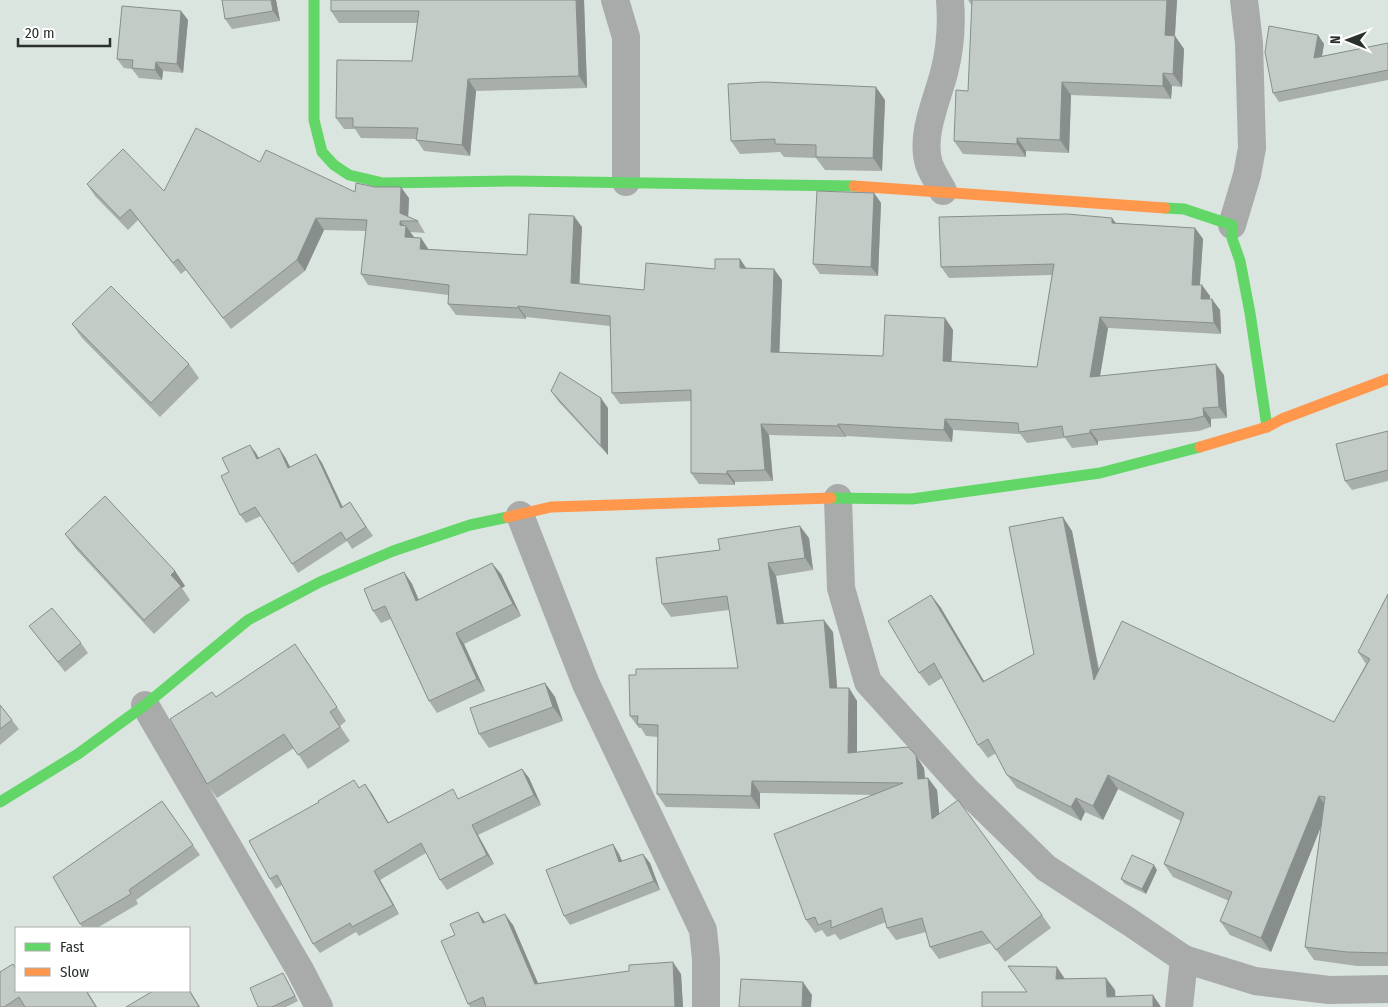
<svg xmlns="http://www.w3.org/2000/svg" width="1388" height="1007" viewBox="0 0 1388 1007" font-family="'Fira Sans Condensed',sans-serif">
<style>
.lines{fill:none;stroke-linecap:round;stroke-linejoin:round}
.street{stroke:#a9aaaa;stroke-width:28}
.fast{stroke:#63d668;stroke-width:11}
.slow{stroke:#ff974d;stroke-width:11}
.wall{fill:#a8afab}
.shaded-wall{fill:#888e8b}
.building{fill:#c3cbc7;stroke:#888e8b}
</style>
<rect width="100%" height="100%" fill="#dbe5e0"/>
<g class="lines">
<!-- street -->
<g class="street">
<path d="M615,0L626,37V182"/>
<path d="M943,191C939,183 932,173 929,164C920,136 937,100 944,73C950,50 952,24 950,0"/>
<path d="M1232,225L1247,175L1252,148L1249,43L1244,0"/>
<path d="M838,498L841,588L868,682L965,789L1046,868L1131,923L1184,959L1255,981L1329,990L1388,989"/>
<path d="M520,515L586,684L703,930L706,959V1007"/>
<path d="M145,705L300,970L319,1007"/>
<path d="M1179,1007L1184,959"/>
</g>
<!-- fast -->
<g class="fast">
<path d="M314,0V120L322,152L334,165L349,175L383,183L514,181L854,186"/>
<path d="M1165,208L1184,209L1232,225V238L1240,261L1250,313L1267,427"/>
<path d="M831,498L912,499L1100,473L1200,447"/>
<path d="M0,802L78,754L145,705L248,620L320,582L393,551L470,525L508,517"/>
</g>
<!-- slow -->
<g class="slow">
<path d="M854,186L1165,208"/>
<path d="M1200,447L1267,427L1282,419L1388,379"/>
<path d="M508,517L551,507L831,498"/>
</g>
</g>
<!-- wall -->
<g class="wall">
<path d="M276,0L280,21L232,29L225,19Z"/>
<path d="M584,0L587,88L476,91L470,156L424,151L416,139L361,138L355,129H344L336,118L412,61L417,23H339L331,11Z"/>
<path d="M968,0H1177L1175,36L1184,49L1182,87L1172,86L1171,99L1071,95L1069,153L1026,151V157L963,154L954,141L968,91L972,6Z"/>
<path d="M181,11L188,20L183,73L163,71L162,80L139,78L132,69L124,68L117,59Z"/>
<path d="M1318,35L1324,44L1322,56L1388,43V80L1279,102L1273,93Z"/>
<path d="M885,100L882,171L825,170L816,158L784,157L780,152L740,154L731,141Z"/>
<path d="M260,162L355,192L409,198L408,217L418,221L425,233L410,232L414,238H421L428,249L527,255L582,227L579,284L644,290L715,269L740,259L746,268L782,280L779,353L883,356L945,318L953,330L951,362L1037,367L1052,275L949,278L941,267L1112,218L1116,223L1195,228L1203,239L1200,285L1210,296V299L1220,310L1221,334L1108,328L1100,376L1224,375L1227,418L1211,419V427L1199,431L1098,441V445L1072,448L1065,438L1027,443L1020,434L953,430L952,442L846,436V437L769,435L773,481L735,482V485L699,484L691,473V401L620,404L612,393L610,326L526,317V319L456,315L448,304V295L368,285L361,274L366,231L324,230L305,271L231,329L186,270L181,274L138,220L128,230L95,196L87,184L164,191Z"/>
<path d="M874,193L881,203L878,276L820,274L813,264Z"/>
<path d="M72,324L189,364L199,378L160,417L82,338Z"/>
<path d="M551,391L608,408V455L558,401Z"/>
<path d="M1388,431V481L1352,490L1345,481Z"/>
<path d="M256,453L259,458L285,457L290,467L316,454L322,463L343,507L350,502L373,536L352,549L347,541L298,573L261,516L246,523L240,515L229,472Z"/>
<path d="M1072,531L1099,669L1334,722L1366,664L1358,652L1388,594V966H1357L1314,960L1305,947L1321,826L1271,952L1230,935L1220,921L1229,901L1173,877L1164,864L1181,821L1118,789L1103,820L1085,812L1081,821L1017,788L1007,775L996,753L988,758L978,745L942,678L929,686L919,673L931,595L941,608L984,681L1034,654Z"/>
<path d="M65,534L175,571L185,586L182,588L190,600L154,634L75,548Z"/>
<path d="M809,538L813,570L776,576L784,624L833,632L837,688H849L857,701V752L924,768L925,778H928L937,790L939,814L1042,915L1051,928L1005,962L991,943L939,959L930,947L926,932L896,940L887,928L886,922L840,940L835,934L827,937L822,930L815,933L806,920L873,795L760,793V809L666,807L657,794L658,737L646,736L641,728H639L630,716L636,675L738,668L729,610L671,617L662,604Z"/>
<path d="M404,572L412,584L419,600L501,574L521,616L464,644L485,691L437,713L429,701L391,619L381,623L373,611Z"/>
<path d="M29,626L81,643L88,653L65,672Z"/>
<path d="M305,658L346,721L340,726L350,741L308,769L294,748L217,798L207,784L216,697Z"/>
<path d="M545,683L555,697L563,721L489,748L479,734Z"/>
<path d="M0,705L19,729L0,745Z"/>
<path d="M522,769L529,778L541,805L478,835L494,864L447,890L440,880L426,853L380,880L399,914L359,936L356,932L320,953L313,944L282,885L276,889L270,879L359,788L372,794L389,823L460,799Z"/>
<path d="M162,801L200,855L136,900L138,904L97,928H83L80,924Z"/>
<path d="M613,844L619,854L622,861L650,863L660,890L570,925L564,916Z"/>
<path d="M1157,870L1146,894L1125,884L1121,879Z"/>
<path d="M478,912L485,922L513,925L538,983L681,974L683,1007H470L468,1004L455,935Z"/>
<path d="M13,964L16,968V991L97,1007H0Z"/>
<path d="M286,978L298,1001L286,1007H258Z"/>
</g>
<!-- shaded-wall -->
<g class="shaded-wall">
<path d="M271,0H276L280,21L273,11Z"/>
<path d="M576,0H584L587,88L579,76Z"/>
<path d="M1167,0H1177L1174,48L1165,35Z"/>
<path d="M181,11L188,20L183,73L177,64Z"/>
<path d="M1318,35L1324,44L1320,67L1314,58Z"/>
<path d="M1175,36L1184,49L1182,87L1173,74Z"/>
<path d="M156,62L163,71L162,80L155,70Z"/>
<path d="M1163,73L1172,86L1171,99L1163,86Z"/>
<path d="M468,79L476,91L470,156L462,145Z"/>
<path d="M1062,82L1071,95L1069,153L1060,140Z"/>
<path d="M876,87L885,100L882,171L873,158Z"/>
<path d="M1017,138L1026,151V157L1017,144Z"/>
<path d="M401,187L409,198L408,221L400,213Z"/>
<path d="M874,193L881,203L878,276L871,267Z"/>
<path d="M574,216L582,227L579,294L571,283Z"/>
<path d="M316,218L324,230L305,271L297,260Z"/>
<path d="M1112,218L1120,229L1112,223Z"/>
<path d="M400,221L406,229V226L414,237L412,248L405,237L400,225Z"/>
<path d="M1195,228L1203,239L1199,296L1192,285Z"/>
<path d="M421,238L429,250L420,249Z"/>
<path d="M740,259L748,271L740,268Z"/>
<path d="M774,269L782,280L779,364L771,352Z"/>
<path d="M1202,285L1210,296L1209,310L1201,299Z"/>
<path d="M1212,299L1220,310L1221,334L1214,323Z"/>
<path d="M518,306L526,317V319L518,308Z"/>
<path d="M1100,317L1108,328L1098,388L1090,377Z"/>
<path d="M945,318L953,330L951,372L943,361Z"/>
<path d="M1216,364L1224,375L1227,418L1219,407Z"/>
<path d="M601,398L608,408V455L601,446Z"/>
<path d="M1203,408L1211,419V427L1204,416Z"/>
<path d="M945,419L953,430L952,442L944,430Z"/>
<path d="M761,424L769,435L773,481L765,470Z"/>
<path d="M838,424L846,436V437L838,426Z"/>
<path d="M1090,430L1098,441V445L1090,433Z"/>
<path d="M250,445L256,453L263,468L257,459Z"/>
<path d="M279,448L285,457L295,477L288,468Z"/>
<path d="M316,454L322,463L347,517L341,508Z"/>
<path d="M727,471L735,482V485L727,474Z"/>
<path d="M1063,517L1072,531L1103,693L1094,680Z"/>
<path d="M800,526L809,538L813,570L805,558Z"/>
<path d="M492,563L501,574L521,616L513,604Z"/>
<path d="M768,563L776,576L786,637L777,624Z"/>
<path d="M175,571L185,586L182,588L171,575Z"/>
<path d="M404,572L412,584L424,613L416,601Z"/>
<path d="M931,595L941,608L992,695L983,682Z"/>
<path d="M824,620L833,632L838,701L830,688Z"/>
<path d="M456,633L464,644L485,691L477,679Z"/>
<path d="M545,683L555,697L563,721L553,707Z"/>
<path d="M849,688L857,701V765L848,753Z"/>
<path d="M916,755L924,768L926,791L918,779Z"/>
<path d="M522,769L529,778L541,805L534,795Z"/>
<path d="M1108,775L1118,789L1103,820L1093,806Z"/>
<path d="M928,778L937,790L941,832L932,819Z"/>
<path d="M752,781L760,793V809L751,796Z"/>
<path d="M365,784L372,794L394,833L388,823Z"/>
<path d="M1319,796L1328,809L1271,952L1261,938Z"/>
<path d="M1076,798L1085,812L1081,821L1071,807Z"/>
<path d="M472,825L478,835L494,864L487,855Z"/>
<path d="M613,844L619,854L626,871L619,862Z"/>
<path d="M643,854L650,863L660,890L654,881Z"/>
<path d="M1154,865L1157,870L1146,894L1142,889Z"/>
<path d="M374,871L380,880L399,914L393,905Z"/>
<path d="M478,912L486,924L483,923Z"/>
<path d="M505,914L513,925L543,995L535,984Z"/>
<path d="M673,962L681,974L683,1007H675Z"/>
<path d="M1057,967L1065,979H1056Z"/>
<path d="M1106,978L1115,990L1116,1007L1107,997Z"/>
<path d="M803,982L812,995L811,1007H802Z"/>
<path d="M189,989L200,1007H199L189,990Z"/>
<path d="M86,991H87L97,1007H96Z"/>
<path d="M1153,995L1161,1007H1153Z"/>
</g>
<!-- building -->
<g class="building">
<path d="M222,0H271L273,11L225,19Z"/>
<path d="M331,0H576L579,76L468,79L462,145L416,140L418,128L353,127V118H336L337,60L412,61L419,11H331Z"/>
<path d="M972,0H1167L1165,35L1175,36L1173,74L1163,73V86L1062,82L1060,140L1017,138V144L954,141L956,90L968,91Z"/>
<path d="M122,6L181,11L177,64L156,62L155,70L132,68L133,60L117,59Z"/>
<path d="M1269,26L1318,35L1314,58L1388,43V70L1273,93L1265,52Z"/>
<path d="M764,82L876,87L873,158L816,157V145L775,144V139L731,141L728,84Z"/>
<path d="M196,128L260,162L266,150L355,192L356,183L375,187H401L400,213L418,221H400V225L406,226L405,237L421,238L420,249L527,255L529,214L574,216L571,283L644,290L646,263L715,269V259H740V268L774,269L771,352L883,356L885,315L945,318L943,361L1037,367L1054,264L941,267L939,217L1067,214L1112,218V223L1195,228L1192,285H1202L1201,299H1212L1214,323L1100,317L1090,377L1216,364L1219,407L1203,408L1204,416L1192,419L1090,430V433L1064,437L1062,426L1019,432L1018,423L945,419L944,430L838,424V426L761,424L765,470L727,471V474L691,473V390L612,393L610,316L518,306V308L448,304L449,285L361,274L367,220L316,218L297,260L223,318L178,259L173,263L130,209L120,218L87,184L123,149L164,191Z"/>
<path d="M817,191L874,193L871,267L813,264Z"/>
<path d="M111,286L189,364L151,403L72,324Z"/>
<path d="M560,372L601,398V446L551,391Z"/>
<path d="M1388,431V470L1345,481L1336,444Z"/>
<path d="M250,445L257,459L279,448L288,468L316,454L341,508L350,502L366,527L346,540L341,532L292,564L255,507L240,515L221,476L229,472L222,458Z"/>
<path d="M105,496L175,571L171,575L181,586L144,620L65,534Z"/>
<path d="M1063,517L1094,680L1122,621L1334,722L1370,659L1358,652L1388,594V953L1347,952L1305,947L1325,797L1319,796L1261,938L1220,921L1232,892L1164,864L1184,813L1108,775L1093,806L1076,798L1071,807L1007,775L988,739L978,745L934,663L919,673L888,621L931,595L983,682L1034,654L1009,527Z"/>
<path d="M800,526L805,558L768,563L777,624L824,620L830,688H849L848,753L908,747L916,755L918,779L928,778L932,819L958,800L1042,915L996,950L982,931L930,947L922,918L887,928L882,908L831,928V920L818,925L815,917L806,920L774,834L903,783L752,781L751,796L657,794L658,725L637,724L638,716H630L629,675H636V669L738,668L727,596L662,604L656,558L720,550L718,539Z"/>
<path d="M492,563L513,604L456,633L477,679L429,701L385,606L373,611L364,589L404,572L416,601Z"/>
<path d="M52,608L81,643L58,662L29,626Z"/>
<path d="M295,644L337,707L330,712L340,727L298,755L284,734L207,784L170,719L212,692L216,697Z"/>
<path d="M545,683L553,707L479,734L470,708Z"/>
<path d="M0,705L12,720L0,729Z"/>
<path d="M522,769L534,795L472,825L487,855L440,880L421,843L374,871L393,905L352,927L350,923L313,944L277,875L270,879L249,841L319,802L318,801L354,780L359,788L365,784L388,823L453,789L458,799Z"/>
<path d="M162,801L193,845L129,890L131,894L80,924L53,877Z"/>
<path d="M613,844L619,862L643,854L654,881L564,916L546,870Z"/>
<path d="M1132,855L1154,865L1142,889L1121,879Z"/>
<path d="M478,912L483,923L505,914L535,984L629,971V965L673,962L675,1007H486L483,997L468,1004L441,941L455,935L450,924Z"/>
<path d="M13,964L16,969V991H86L96,1007H25L19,997L4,1007H0V972Z"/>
<path d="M1008,966L1057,967L1056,979L1106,978L1107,997L1153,995V1007H982V992H1027Z"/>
<path d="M283,973L295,996L272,1007H258L250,988Z"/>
<path d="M741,979L803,982L802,1007H739Z"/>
<path d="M189,990L199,1007H126L153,991Z"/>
</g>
<!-- legend -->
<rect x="15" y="927" width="175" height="65" fill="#ffffff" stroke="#aaadab"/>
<rect x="25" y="943" width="25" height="8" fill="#63d668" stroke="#aaadab"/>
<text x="60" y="952" font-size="15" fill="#2a312d">Fast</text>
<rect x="25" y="968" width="25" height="8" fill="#ff974d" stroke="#aaadab"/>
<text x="60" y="977" font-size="15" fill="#2a312d">Slow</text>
<!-- north arrow -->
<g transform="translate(1348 40) rotate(271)" stroke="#ffffff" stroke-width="4" paint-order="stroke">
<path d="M0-4L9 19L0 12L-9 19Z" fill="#2a312d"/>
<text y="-8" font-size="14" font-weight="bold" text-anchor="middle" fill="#2a312d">N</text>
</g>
<!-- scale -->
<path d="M18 38v8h92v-8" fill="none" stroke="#2a312d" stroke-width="2.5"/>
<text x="25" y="38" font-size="15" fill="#2a312d" stroke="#ffffff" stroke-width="4" paint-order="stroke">20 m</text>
</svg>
